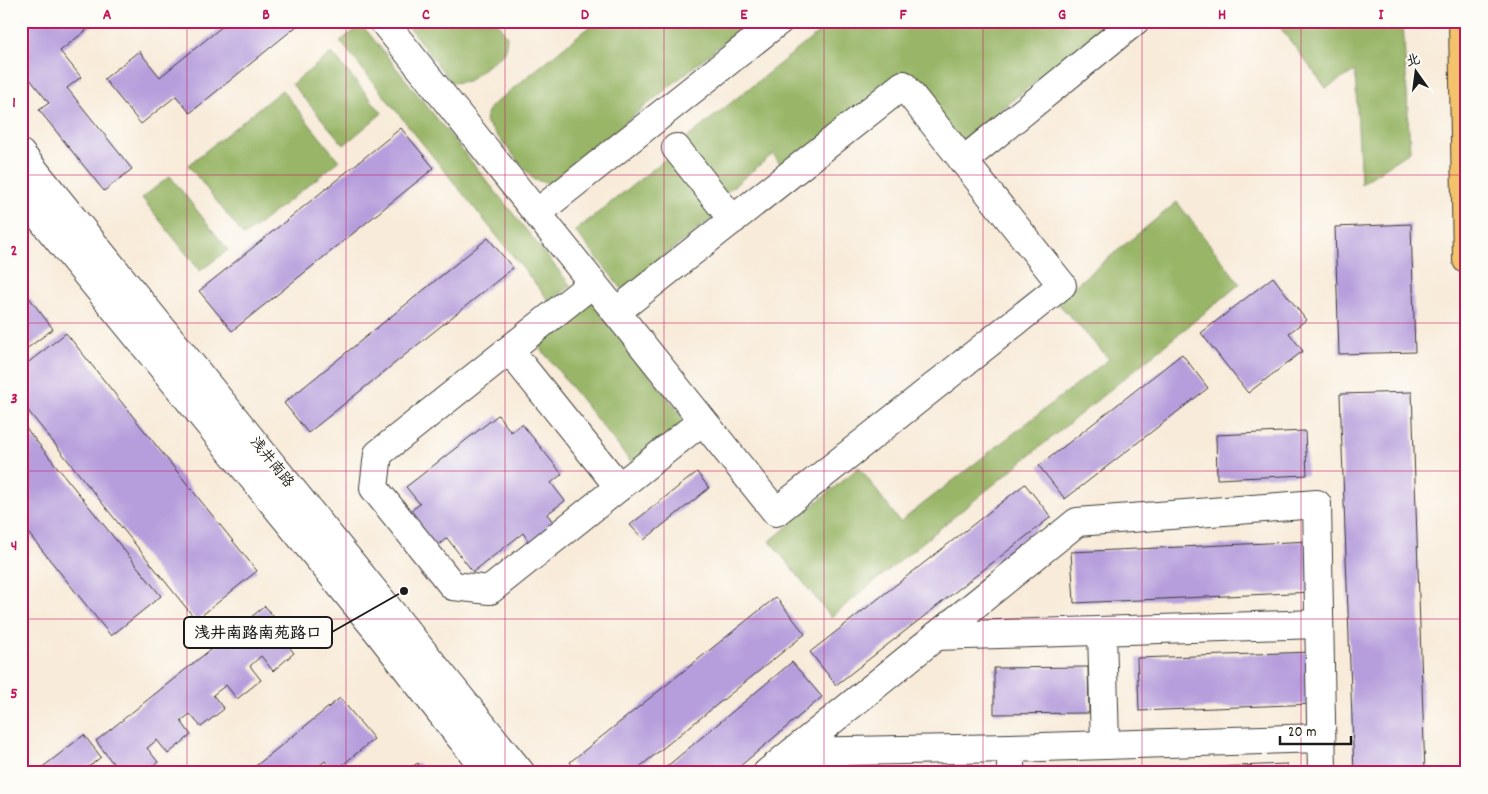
<svg xmlns="http://www.w3.org/2000/svg" width="1488" height="794" viewBox="0 0 1488 794" font-family="Dekko,'LXGW WenKai TC',sans-serif">
<style>
.forest{fill:#99b668;stroke:#5a6942}
.building{fill:#b69edc}
.lines{fill:none;stroke-linecap:round;stroke-linejoin:round}
.minor-casing{stroke:#3d3b38;stroke-width:30}
.major-casing{stroke:#3d3b38;stroke-width:30}
.minor{stroke:#fff;stroke-width:28}
.major{stroke:#f4c26a;stroke-width:28}
.grid{fill:none;stroke:#c2185b;stroke-width:1;stroke-opacity:0.55}
.labels{text-anchor:middle;dominant-baseline:central;stroke-width:4.5;stroke-linejoin:round;paint-order:stroke}
.street-label{font-size:15px;fill:#1c1c1c;stroke:#fdfcf7}
.leader{fill:none;stroke:#1c1c1c;stroke-width:2}
.callout-dot{fill:#1c1c1c;stroke:#fdfcf7;stroke-width:2}
.callout{fill:#fdfcf7;stroke:#1c1c1c;stroke-width:2}
.callout-label{font-size:16px;text-anchor:middle;font-weight:bold;fill:#1c1c1c}
.neatline{fill:none;stroke:#c2185b;stroke-width:2}
.grid-label{font-size:16px;text-anchor:middle;font-weight:bold;fill:#c2185b}
</style>
<rect width="100%" height="100%" fill="#fdfcf7"/>
<filter id="ink" filterUnits="userSpaceOnUse"><feTurbulence type="fractalNoise" baseFrequency=".02" numOctaves="2"/><feDisplacementMap in="SourceGraphic" scale="10" xChannelSelector="R" yChannelSelector="G"/><feConvolveMatrix kernelMatrix="1 2 1 2 8 2 1 2 1" color-interpolation-filters="sRGB"/></filter>
<filter id="wash" filterUnits="userSpaceOnUse"><feTurbulence type="fractalNoise" baseFrequency=".0096" numOctaves="4" result="noise"/><feDisplacementMap in="SourceGraphic" scale="20" xChannelSelector="R" yChannelSelector="G"/><feGaussianBlur stdDeviation="1.12" result="paint"/><feColorMatrix in="noise" values="0 0 0 0 0 0 0 0 0 0 0 0 0 0 0 0 0 1.4 0 .05"/><feComposite in="paint" operator="in"/></filter>
<g filter="url(#wash)">
<rect width="100%" height="100%" fill="#f8ebd9"/>
<!-- forest -->
<g class="forest">
<path d="M404,21H496L507,36L505,52L468,81L452,83Z"/>
<path d="M596,21H750L551,183L534,180L485,121L489,108Z"/>
<path d="M833,21H1112L960,142L903,72L784,169L773,154L723,195L682,142Z"/>
<path d="M1275,21H1403L1410,151L1361,184L1355,71L1326,88Z"/>
<path d="M362,25L571,286L550,302L340,41Z"/>
<path d="M332,53L382,113L344,145L292,84Z"/>
<path d="M282,90L339,161L244,236L188,165Z"/>
<path d="M672,154L719,213L622,289L575,231Z"/>
<path d="M170,176L228,250L200,271L142,198Z"/>
<path d="M1177,202L1240,284L831,617L770,541L859,467L900,522L1109,359L1056,301Z"/>
<path d="M591,302L688,423L634,466L537,344Z"/>
</g>
<g id="blocks">
<!-- building -->
<g class="building">
<path d="M21,21H98L60,51L81,77L67,88L132,169L104,191L39,110L49,103L21,68Z"/>
<path d="M229,21H303L190,113L176,96L141,124L104,79L139,51L160,77Z"/>
<path d="M401,128L434,168L232,331L199,291Z"/>
<path d="M1411,224L1415,352L1339,354L1335,227Z"/>
<path d="M488,238L513,268L308,433L284,403Z"/>
<path d="M1273,277L1306,320L1289,333L1303,351L1248,393L1201,333Z"/>
<path d="M21,287L53,329L25,350L21,345Z"/>
<path d="M66,333L257,571L196,620L21,402V368Z"/>
<path d="M1182,354L1208,388L1065,499L1039,466Z"/>
<path d="M1412,392L1425,773H1354L1340,394Z"/>
<path d="M498,415L511,432L522,424L562,474L551,483L565,501L547,514L556,526L531,545L523,533L473,572L447,538L436,547L409,512L420,504L406,487Z"/>
<path d="M21,422L161,596L111,636L21,524Z"/>
<path d="M1305,431L1307,475L1217,479L1216,435Z"/>
<path d="M697,472L709,488L644,540L630,525Z"/>
<path d="M1025,484L1051,517L836,685L810,652Z"/>
<path d="M1311,541L1313,592L1074,603L1071,552Z"/>
<path d="M776,597L805,634L632,773H578L570,762Z"/>
<path d="M265,606L288,635L283,639L294,653L273,671L261,656L250,666L261,680L237,699L226,685L213,695L224,709L201,727L190,714L181,721L191,735L168,754L157,740L147,748L158,762L144,773H128L124,767L119,771L96,741Z"/>
<path d="M1313,652L1315,704L1139,711L1137,658Z"/>
<path d="M792,662L822,697L732,773H659Z"/>
<path d="M1088,667L1089,713L994,714V668Z"/>
<path d="M340,698L374,739L334,772L325,761L317,768L321,773H247Z"/>
<path d="M84,735L101,757L81,773H35Z"/>
<path d="M418,763L424,773H402Z"/>
<path d="M1287,764V773H1116V771Z"/>
</g>
</g>
</g>
<g filter="url(#ink)">
<use href="#blocks" fill-opacity="0" stroke="#3d3b38" stroke-width="1"/>
<g class="lines">
<!-- minor casing -->
<g class="minor-casing">
<g id="minor">
<path d="M383,21L776,512L1062,285L903,85L616,312"/>
<path d="M676,148L733,220"/>
<path d="M21,154L521,773"/>
<path d="M963,161L1135,21"/>
<path d="M21,194L376,629L452,727L489,773"/>
<path d="M537,213L779,21"/>
<path d="M593,283L378,454L374,488L453,586L490,590L702,421"/>
<path d="M509,350L619,487"/>
<path d="M1102,631L1105,745"/>
<path d="M936,636L1319,624"/>
<path d="M793,752L1011,748"/>
<path d="M767,773L1077,522L1317,504L1322,773"/>
<path d="M1011,773V748L1321,738"/>
</g>
</g>
<!-- major casing -->
<g class="major-casing">
<path id="major" d="M1463,21L1467,260"/>
</g>
<!-- minor -->
<use href="#minor" class="minor"/>
<!-- major -->
<use href="#major" class="major"/>
</g>
</g>
<!-- grid -->
<path class="grid" d="M187,21V773M346,21V773M505,21V773M664,21V773M824,21V773M983,21V773M1142,21V773M1301,21V773M21,175H1467M21,323H1467M21,471H1467M21,619H1467"/>
<g class="labels">
<!-- street labels -->
<g class="street-label">
<text transform="translate(271 463) rotate(51)">浅井南路</text>
</g>
</g>
<!-- callouts -->
<path class="leader" d="M404 591L332 632"/>
<circle class="callout-dot" cx="404" cy="591" r="5"/>
<rect class="callout" x="184" y="617" width="148" height="31" rx="5"/>
<g class="callout-label">
<text x="258" y="638">浅井南路南苑路口</text>
</g>
<!-- margin -->
<rect width="1488" height="794" fill="none" stroke="#fdfcf7" stroke-width="55"/>
<!-- north arrow -->
<g transform="translate(1416 72) rotate(346)" stroke="#fdfcf7" stroke-width="4" paint-order="stroke">
<path d="M0-4L9 19L0 12L-9 19Z" fill="#1c1c1c"/>
<text y="-8" font-size="14" font-weight="bold" text-anchor="middle" fill="#1c1c1c">北</text>
</g>
<!-- scale -->
<path d="M1280 736v8h71v-8" fill="none" stroke="#1c1c1c" stroke-width="2.5"/>
<text x="1288" y="736" font-size="15" fill="#1c1c1c" stroke="#fdfcf7" stroke-width="4" paint-order="stroke">20 m</text>
<rect x="28" y="28" width="1432" height="738" class="neatline"/>
<g class="grid-label">
<text x="107" y="19">A</text>
<text x="266" y="19">B</text>
<text x="426" y="19">C</text>
<text x="585" y="19">D</text>
<text x="744" y="19">E</text>
<text x="903" y="19">F</text>
<text x="1062" y="19">G</text>
<text x="1222" y="19">H</text>
<text x="1381" y="19">I</text>
<text x="14" y="107">1</text>
<text x="14" y="255">2</text>
<text x="14" y="403">3</text>
<text x="14" y="550">4</text>
<text x="14" y="698">5</text>
</g>
</svg>
